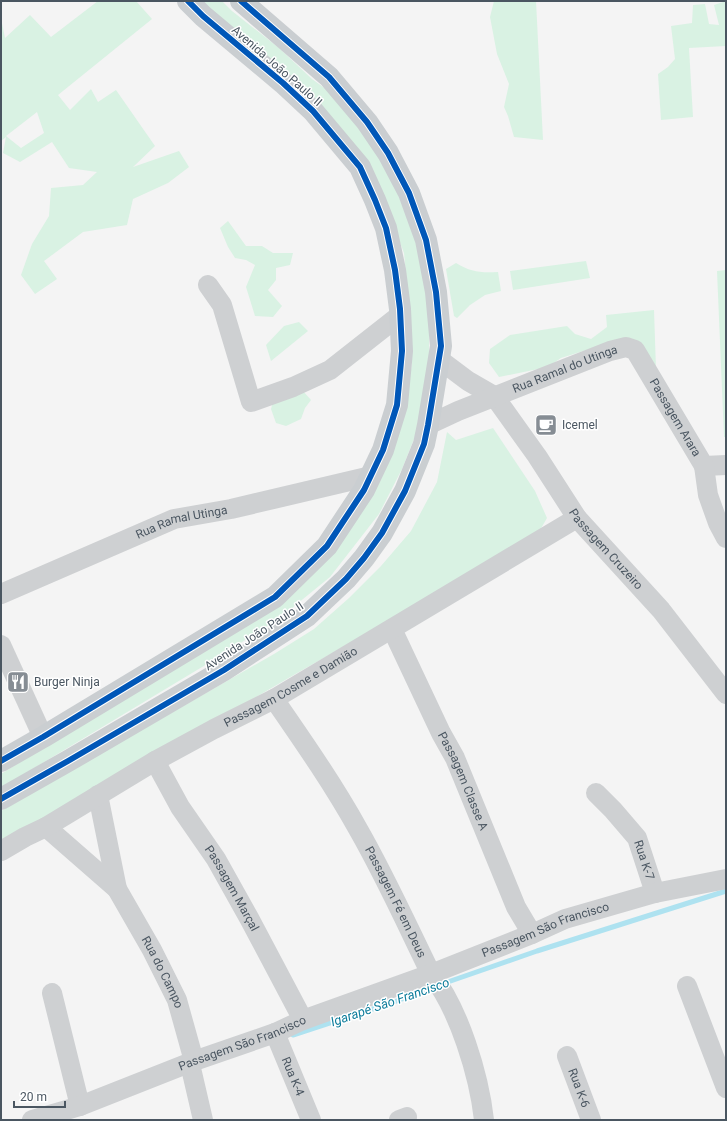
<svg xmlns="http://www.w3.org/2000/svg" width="727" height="1121" viewBox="0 0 727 1121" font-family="Roboto,sans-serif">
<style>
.green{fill:#d9f2e3;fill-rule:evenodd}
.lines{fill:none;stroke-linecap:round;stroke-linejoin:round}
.stream{stroke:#aee2f0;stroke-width:5}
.minor{stroke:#ced0d2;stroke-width:20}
.primary{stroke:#caced1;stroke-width:22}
.cycleway-casing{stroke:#fff;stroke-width:8}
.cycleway{stroke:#0057b8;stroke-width:6}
.labels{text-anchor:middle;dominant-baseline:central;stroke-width:3;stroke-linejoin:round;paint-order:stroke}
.street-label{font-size:12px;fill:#4a5661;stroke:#fff}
.poi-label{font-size:12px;fill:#4a5661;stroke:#fff;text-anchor:start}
.water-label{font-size:13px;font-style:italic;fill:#0c7c9b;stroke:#fff}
</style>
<rect width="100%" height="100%" fill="#f4f4f4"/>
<!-- green -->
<g class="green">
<path d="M1,1H2V23L5,38L30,15L51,37L98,1H136L152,19L58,95L70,110L91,89L98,102L116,90L155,146L133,167L179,151L189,167L168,183L133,199L127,225L83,232L44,261L57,279L35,294L21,275L32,244L49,216L51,188L83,185L97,172L69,168L52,142L20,162L3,153L6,137L1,141ZM37,112L44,133L21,148L6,136Z"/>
<path d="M199,1H222L232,11L279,48L312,79L330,92L365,136L387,166L425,264L429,322V372L420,424L402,469L379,514L330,577L281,617L222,655L1,788V774L192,656L278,605L404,410L412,364L411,326L404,253L388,211L370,171Z"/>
<path d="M494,1H536L543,140L514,137L508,116L504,107L509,84L497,54L490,17Z"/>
<path d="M726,1V46L689,48L693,117L661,120L658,74L668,67L675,59L671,26L692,23L693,5L705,4L709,24L719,25L714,5Z"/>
<path d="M228,221L246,246H262L273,253H293L290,265L276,268V280L268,290L282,306L273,317L255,316L246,287L255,265L246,260L235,258L228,247L220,228Z"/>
<path d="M586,261L590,278L513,290L510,271Z"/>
<path d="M456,263C471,272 480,273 498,272L501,291L485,295L470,305L457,318L454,316L446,269Z"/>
<path d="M726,270V437H724L717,271Z"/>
<path d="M654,310L656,369L625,338L561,358L548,367L499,377L489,363L490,349L510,335L567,326L575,334L591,339L607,327L606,315Z"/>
<path d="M299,322L308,331L271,361L266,345L284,326Z"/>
<path d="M302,390L311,400L305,408L301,419L286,426L276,423L271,409L274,398Z"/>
<path d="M493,428L535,491L547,518L536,537L292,676L1,846V811L274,654L314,629L349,598L381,566L411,531L437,482L447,432L456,440Z"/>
</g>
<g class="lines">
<!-- stream -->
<g class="stream">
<path d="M442,984L537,951L726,891"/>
<path d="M293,1035L394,1002L434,987"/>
</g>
<!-- minor -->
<g class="minor">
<path d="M208,285L222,305L251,402L293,387L330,370L400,315"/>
<path id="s1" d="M440,360L468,381L494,396L537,456L577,518L661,610L726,694"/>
<path id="s2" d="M428,425L458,411L610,351L626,347L635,350L704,466L726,465"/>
<path d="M704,466L708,495L718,523L726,538"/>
<path id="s3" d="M1,594L174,519L231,509L371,476"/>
<path id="s4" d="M392,629L441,733L455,758L516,907L532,934"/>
<path d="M1,645L43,737"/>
<path id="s5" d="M274,699C303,741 333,784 358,829C385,876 407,925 431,974C459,1009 479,1075 484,1120"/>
<path id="s6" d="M155,761L180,807L216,859L249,918L303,1020"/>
<path id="s7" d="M596,793L613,810L637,838L655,893"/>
<path id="s8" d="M98,795L117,889L152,950L177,1000L194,1061"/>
<path d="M46,827L117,889"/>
<path id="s9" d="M1,851L25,837L46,827L155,761L214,729L274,699L577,518"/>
<path d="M687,986L726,1088"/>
<path d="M52,993L80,1106"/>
<path id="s10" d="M275,1033L311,1120"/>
<path id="s11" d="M567,1056L591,1120"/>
<path d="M190,1064L203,1120"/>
<path id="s12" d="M32,1120L80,1106L194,1061L275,1033L303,1020L431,974L532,934L565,919L655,893L726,879"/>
<path d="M399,1120L407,1117"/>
</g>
<!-- primary -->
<g class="primary">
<path d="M1,761L43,737L275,597L327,546L364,490L383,450L397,405L402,351L400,309L395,270L386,228L375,200L360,167L313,111L283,83L203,16L188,1"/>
<path d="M1,799L68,761L224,670L307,616L346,579L364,558L382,533L405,491L424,444L428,425L441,346L436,292L426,240L409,193L388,153L367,122L329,77L241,1"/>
</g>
<!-- cycleway casing -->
<g class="cycleway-casing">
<g id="cycleway">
<path d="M1,761L43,737L275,597L327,546L364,490L383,450L397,405L402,351L400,309L395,270L386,228L375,200L360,167L313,111L283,83L203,16L188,1"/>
<path d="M1,799L68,761L224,670L307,616L346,579L364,558L382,533L405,491L424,444L428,425L441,346L436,292L426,240L409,193L388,153L367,122L329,77L241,1"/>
</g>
</g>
<!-- cycleway -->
<use href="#cycleway" class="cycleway"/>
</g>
<!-- icons -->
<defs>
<g id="cafe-square" transform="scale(1.15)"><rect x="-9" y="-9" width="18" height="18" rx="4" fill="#868d94" stroke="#fff"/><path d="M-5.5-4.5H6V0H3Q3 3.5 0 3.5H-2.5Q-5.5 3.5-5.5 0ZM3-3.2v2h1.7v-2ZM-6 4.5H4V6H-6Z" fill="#fff"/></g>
<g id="restaurant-square" transform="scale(1.15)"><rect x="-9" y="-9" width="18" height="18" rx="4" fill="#868d94" stroke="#fff"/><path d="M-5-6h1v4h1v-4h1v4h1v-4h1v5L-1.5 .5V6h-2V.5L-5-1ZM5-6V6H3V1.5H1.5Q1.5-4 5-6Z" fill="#fff"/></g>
</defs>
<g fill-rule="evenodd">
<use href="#cafe-square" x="546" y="425"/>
<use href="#restaurant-square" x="18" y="682"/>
</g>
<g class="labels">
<!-- street labels -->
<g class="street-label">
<text transform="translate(277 66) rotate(41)">Avenida João Paulo II</text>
<text stroke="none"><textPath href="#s2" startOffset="148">Rua Ramal do Utinga</textPath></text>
<text stroke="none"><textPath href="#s2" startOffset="301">Passagem Arara</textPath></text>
<text stroke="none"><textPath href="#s3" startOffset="195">Rua Ramal Utinga</textPath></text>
<text stroke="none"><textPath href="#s1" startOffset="255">Passagem Cruzeiro</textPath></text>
<text transform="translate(254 636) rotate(-33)">Avenida João Paulo II</text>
<text stroke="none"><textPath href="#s9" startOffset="333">Passagem Cosme e Damião</textPath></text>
<text stroke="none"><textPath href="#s4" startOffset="168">Passagem Classe A</textPath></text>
<text stroke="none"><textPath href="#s7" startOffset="84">Rua K-7</textPath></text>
<text stroke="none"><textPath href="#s6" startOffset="149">Passagem Marçal</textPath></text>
<text stroke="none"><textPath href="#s5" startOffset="237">Passagem Fé em Deus</textPath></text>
<text stroke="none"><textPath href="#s12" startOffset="548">Passagem São Francisco</textPath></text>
<text stroke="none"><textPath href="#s8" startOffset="191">Rua do Campo</textPath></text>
<text stroke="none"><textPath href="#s12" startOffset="224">Passagem São Francisco</textPath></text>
<text stroke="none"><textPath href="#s10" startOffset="47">Rua K-4</textPath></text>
<text stroke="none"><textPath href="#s11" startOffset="34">Rua K-6</textPath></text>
</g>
<!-- poi labels -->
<g class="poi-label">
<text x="562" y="425">Icemel</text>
<text x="34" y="682">Burger Ninja</text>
</g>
<!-- water labels -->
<g class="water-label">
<text transform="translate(390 1002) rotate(-19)">Igarapé São Francisco</text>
</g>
</g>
<!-- border -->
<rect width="727" height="1121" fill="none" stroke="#4a5661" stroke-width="4"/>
<!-- scale -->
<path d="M14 1101v6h51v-6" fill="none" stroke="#4a5661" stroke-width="2"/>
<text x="20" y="1101" font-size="12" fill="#4a5661" stroke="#ffffff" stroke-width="3" paint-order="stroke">20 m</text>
</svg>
